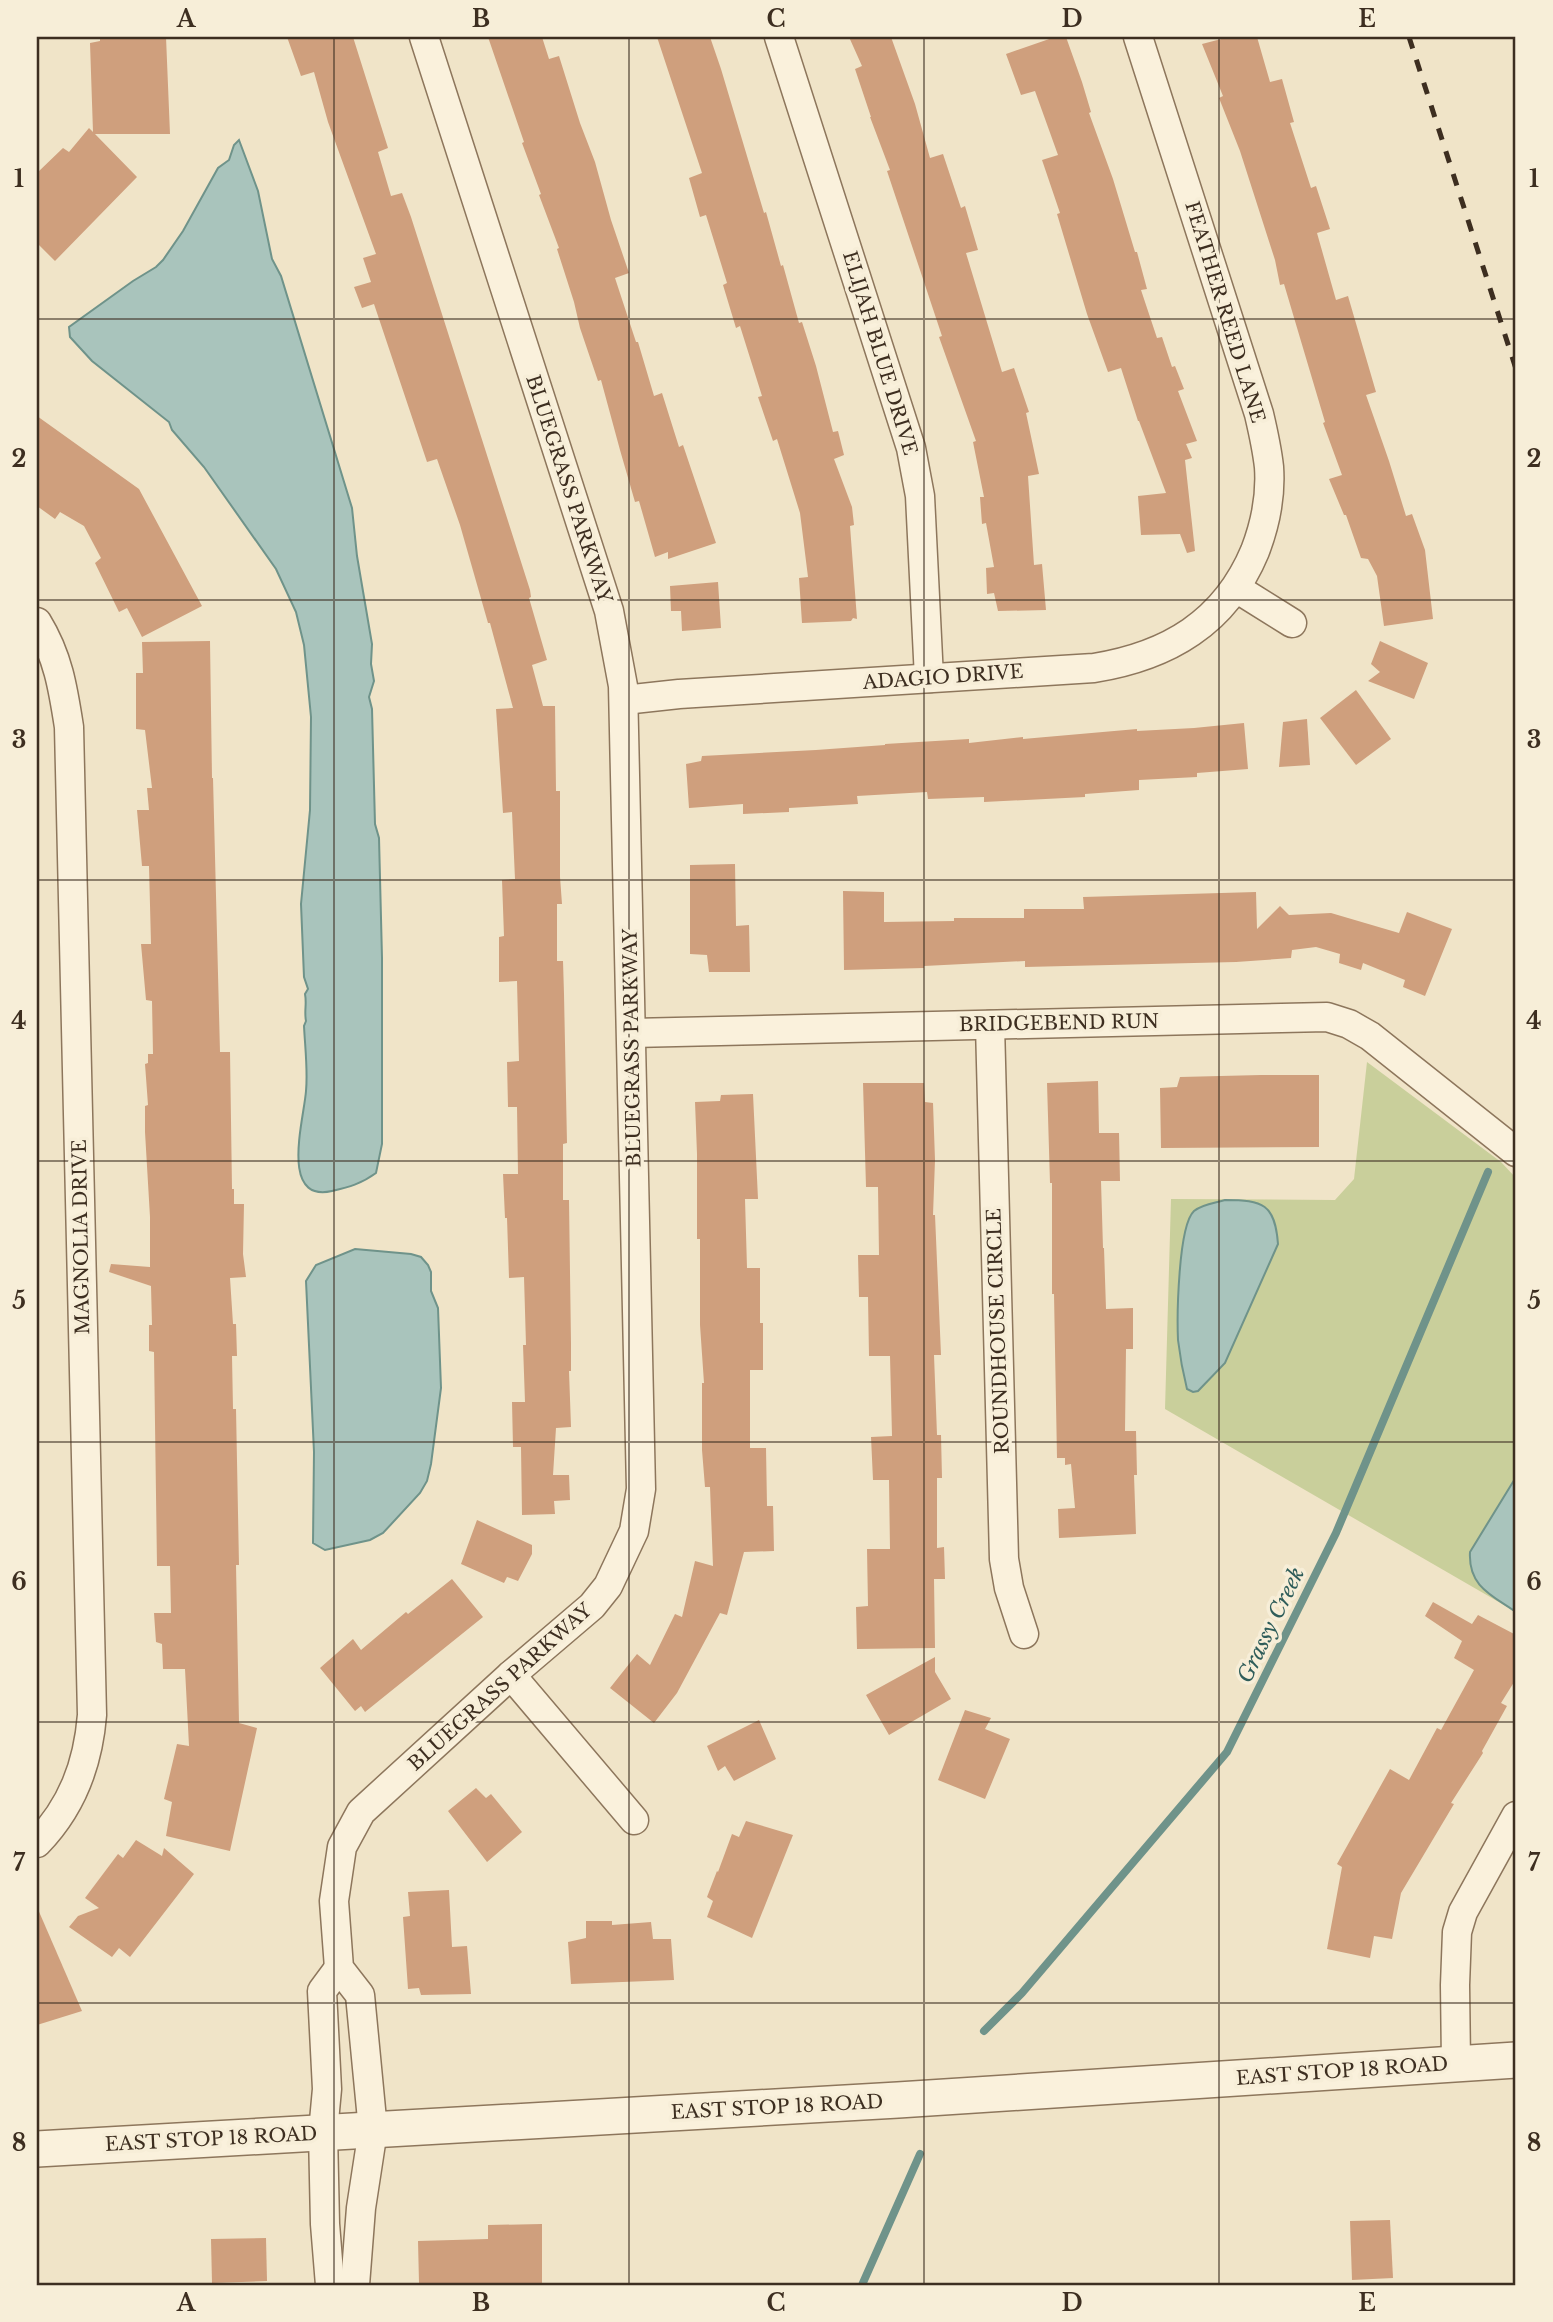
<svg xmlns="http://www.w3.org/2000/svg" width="1553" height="2322" viewBox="0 0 1553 2322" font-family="'Libre Baskerville',serif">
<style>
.green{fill:#c9cf9b}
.water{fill:#a9c4bc;stroke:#6f938a;stroke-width:2}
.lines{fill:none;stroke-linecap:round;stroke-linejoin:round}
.stream{stroke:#6f938a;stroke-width:8}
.building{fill:#cf9f7d}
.minor-casing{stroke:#8d765c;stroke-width:31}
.tertiary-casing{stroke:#8d765c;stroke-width:38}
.minor{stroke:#faf1dc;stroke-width:28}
.tertiary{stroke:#faf1dc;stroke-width:35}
.rail{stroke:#3d2e20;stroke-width:5;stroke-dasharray:12 12;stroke-linecap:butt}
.grid{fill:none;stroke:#3d2e20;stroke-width:2;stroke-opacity:0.55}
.labels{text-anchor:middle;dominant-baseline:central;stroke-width:7;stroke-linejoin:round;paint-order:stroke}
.street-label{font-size:19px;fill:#3d2e20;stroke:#f7eed8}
.water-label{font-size:21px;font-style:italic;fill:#2f5d5a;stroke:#f7eed8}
.neatline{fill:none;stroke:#3d2e20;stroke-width:2.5}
.grid-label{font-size:23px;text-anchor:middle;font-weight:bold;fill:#3d2e20}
</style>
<rect width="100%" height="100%" fill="#f0e4c8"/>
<!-- green -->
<path class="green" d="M1367,1062L1501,1162L1516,1178V1612L1165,1409L1171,1199L1335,1200L1354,1179Z"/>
<!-- water -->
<g class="water">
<path d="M239,140L258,191L272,259L281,276L352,508L357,556L372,644L371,664L374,681L369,697L372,709L375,824L379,838L382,958V1144L376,1173C361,1184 349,1187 332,1191C279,1203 304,1119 306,1091C308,1070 305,1047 304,1026L306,1021C304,1011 307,1004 305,994L308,989L304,977L301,904L310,810L311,717L304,645L296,612L276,569L204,467L172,430L169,422L92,361L70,337L69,327L133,281L156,267L163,260L183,231L218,168L229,160L234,145Z"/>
<path d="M1225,1200C1263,1200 1275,1204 1278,1244L1225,1363L1198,1391L1193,1392L1187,1389C1183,1373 1180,1357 1178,1340C1177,1317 1178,1226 1194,1211C1202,1204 1215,1203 1225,1200Z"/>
<path d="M355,1249L411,1254L421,1257L428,1265L431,1272V1291L438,1308L441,1388L431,1464L427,1481L420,1493L383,1533L370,1540L325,1550L313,1543L314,1452L306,1281L316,1265Z"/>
<path d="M1516,1477V1612C1491,1595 1468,1586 1470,1552Z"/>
</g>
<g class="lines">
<!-- stream -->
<g class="stream">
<path d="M984,2031L1022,1993L1227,1752L1336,1533L1488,1172"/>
<path d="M862,2285L920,2154"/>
</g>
</g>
<!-- building -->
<g class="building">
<path d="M100,37H166L170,134H95L137,177L55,261L37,243V173L63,148L69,152L89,128L93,132L90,43L100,41Z"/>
<path d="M287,37H353L388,148L378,152L391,196L402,193L411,217L530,590L531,597L529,598L547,660L532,665L543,706H555L556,791H560V877L562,904H557V961H563L564,994L567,1143L563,1144V1200H569L571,1344V1371H569L571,1427L556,1428L553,1475H569L570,1500L554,1501L555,1514L522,1515L521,1447H513L512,1402H525L523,1345H526L524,1277L509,1278L507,1218H505L503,1174H518L517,1107H508L507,1062L519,1061L517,981L499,982V937L504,936L502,880L515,879L512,812L503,813L496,709L513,708L490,623H488L460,525L437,459L427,462L374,304L362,308L354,287L371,282L363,258L376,254L328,122L314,72L301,76Z"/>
<path d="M488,37H542L549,59L559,56L580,123L595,162L611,220L629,273L615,278L636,342H638L654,396L662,393L679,447L683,445L716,543L668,559V552L655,557L639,501L635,502L620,450L601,380L598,381L580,328L574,302L557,249L559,248L539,195L541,194L522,143L524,142Z"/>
<path d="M657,37H710L721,69L764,213L766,212L781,266L783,265L799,323L802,322L816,366L833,432L838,431L844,455L834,459L852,507L854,525L850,526L857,619L853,618L851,621L802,623L799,578L808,577L800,513L777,439L773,441L758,397L762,396L740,326L736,328L723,285L727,283L706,215L700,217L689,178L702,173Z"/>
<path d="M849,37H891L915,104L930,158L943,154L961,208L965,206L978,250L966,253L1002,372L1014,368L1029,412L1026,413L1039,474L1028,476L1034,565L1042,564L1046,610L998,611L994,593L987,594L986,568L994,567L986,523L982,524L980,497H984L973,442L976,441L939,337L942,336L887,171L890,170L870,117H871L855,69L862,66Z"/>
<path d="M1055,37H1066L1082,82L1091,112L1089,113L1113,179L1135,252H1137L1147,289L1141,290L1157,338L1162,337L1172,367L1175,366L1184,389L1178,391L1197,441L1186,444L1192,458L1185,460L1195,551L1187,553L1180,534L1141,535L1138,496L1166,493L1139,421H1138L1121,368L1108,372L1087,314L1057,214L1060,213L1042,160L1058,155L1035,91L1021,95L1006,54Z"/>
<path d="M1229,37H1257L1270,82L1282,79L1294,122L1290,123L1311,188L1316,186L1330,229L1317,233L1336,300L1348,296L1376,392L1366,395L1389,461L1406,516L1412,514L1425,550L1433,619L1384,626L1377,576L1368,559L1361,558L1346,515H1344L1329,479L1342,475L1323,423L1325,422L1284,284L1280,285L1275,260L1240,151L1219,98L1223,96L1202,44Z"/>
<path d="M37,416L139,489L202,606L142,637L127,608L119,612L95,563L101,558L84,526L60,512L55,519L37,506Z"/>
<path d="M718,582L721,628L682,631L681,611H671L670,586Z"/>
<path d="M210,641L212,778H213L220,1052H230L232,1189H234V1204H244L243,1254L246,1277L230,1278L233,1324H236L237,1356H232L233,1409H236L239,1565H236L239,1723L257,1728L230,1851L166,1836L172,1802L164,1799L177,1744L189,1746L185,1669H163L162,1644L156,1642L154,1613H171L170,1566H157L154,1352L149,1351V1325H152L151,1286L109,1272L111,1264L150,1267V1217L145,1132V1106L148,1105L145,1064L148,1063V1054H153L152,1001L146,1000L141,944H151L149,866H142L137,810H149L147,788H152L145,730L136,729V673H143L142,642Z"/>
<path d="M1380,641L1428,663L1414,699L1368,681L1380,672L1371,664Z"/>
<path d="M1356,690L1391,739L1356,765L1320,718Z"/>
<path d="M1307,719L1310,765L1279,767L1283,722Z"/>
<path d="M1244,723L1248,769L1197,773V777L1139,780V790L1085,794V797L984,802V797L928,799L927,792L857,796L858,804L789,808V812L743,814V804L689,808L686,764L701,761L702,756L816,750L885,745V744L969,739V743L1023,737V739L1137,729V731L1194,728Z"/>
<path d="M735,864L736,926L749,925L750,972H709L707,955L690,954V865Z"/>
<path d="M843,891L884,892V922L954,921V918H1024V909H1084L1083,897L1256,892L1257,929L1280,906L1289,915L1331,913L1399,933L1407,912L1452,929L1425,996L1403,987L1405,980L1363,963L1361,970L1339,963L1340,954L1316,947L1292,950L1291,958L1236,962L1025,967V961L924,966V968L844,970Z"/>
<path d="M1261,1075H1319V1147L1161,1148L1160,1088L1177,1087L1180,1077Z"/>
<path d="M1098,1081L1099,1133H1119L1120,1181H1101L1103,1248H1104L1106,1309L1133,1308V1349H1126L1125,1431H1136L1137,1475H1134L1136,1534L1059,1538L1058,1509L1075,1508L1071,1464L1065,1465V1458H1057L1054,1294H1052V1183H1050L1047,1083Z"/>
<path d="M863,1083H924L925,1102L933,1103L935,1160L933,1215H935L941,1355H934L937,1435H941L942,1478H937V1548L944,1547L945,1579H934L935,1648L857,1649L856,1607L868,1606L867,1549H890L889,1480H873L871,1437L892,1436L890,1356H869L868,1297H859L858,1255H879L878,1187H866Z"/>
<path d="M753,1094L758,1199H745L747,1268H760V1323H763V1370H750V1448H766L767,1506H773L774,1551L744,1552L727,1615L720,1613L677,1693L654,1723L610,1688L637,1654L650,1665L675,1614L682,1617L695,1561L713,1566L710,1487H705L702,1450V1383H704L700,1325V1239H697V1154L695,1102L720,1101L721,1095Z"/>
<path d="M477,1520L532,1545V1554L518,1581L507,1577L504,1583L461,1564Z"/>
<path d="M452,1579L483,1617L365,1712L361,1706L355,1711L320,1668L353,1639L361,1650L406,1612L408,1614Z"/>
<path d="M1433,1602L1472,1624L1478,1615L1516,1635V1679L1501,1703L1507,1706L1482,1751L1483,1753L1451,1803L1454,1804L1401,1893L1392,1939L1374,1936L1370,1958L1327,1949L1342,1867L1337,1864L1390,1769L1409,1780L1437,1728L1441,1730L1474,1670L1454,1658L1462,1641L1425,1616Z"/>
<path d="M935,1657V1672L951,1699L889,1735L866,1695Z"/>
<path d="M965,1710L991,1718L985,1729L1010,1739L985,1799L938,1780Z"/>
<path d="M759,1720L776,1759L734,1781L725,1766L718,1771L707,1746Z"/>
<path d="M476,1788L486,1798L491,1794L522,1832L487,1862L448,1811Z"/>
<path d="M746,1821L793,1835L752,1938L707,1917L713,1901L707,1897L717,1871L718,1872L732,1834L739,1837Z"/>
<path d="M136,1840L162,1856L164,1848L194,1874L130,1957L119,1948L112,1957L69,1927L78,1916L99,1908L85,1898L118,1854L123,1858Z"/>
<path d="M449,1890L452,1947L467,1946L471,1994L421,1995L419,1988L408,1989L403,1917L410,1916L408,1892Z"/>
<path d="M37,1907L82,2011L37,2025Z"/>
<path d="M586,1921H612V1925L651,1922L653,1939H671L674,1980L571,1984L568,1942L586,1938Z"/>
<path d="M1390,2220L1393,2278L1352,2280L1350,2221Z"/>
<path d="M542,2224V2285L419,2283L418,2241L488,2239V2225Z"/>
<path d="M266,2238L267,2281L212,2283L211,2239Z"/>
</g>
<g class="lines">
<!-- minor casing -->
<g class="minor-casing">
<g id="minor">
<path d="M779,37L911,448L920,496L929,678"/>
<path d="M1236,588L1292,623"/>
<path d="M37,622C58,656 63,688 69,727L92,1715C88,1765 72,1807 37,1843"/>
<path d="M624,700L679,694L1094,668C1168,656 1225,623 1255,551C1265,525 1271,495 1269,467C1267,449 1263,431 1259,414L1138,37"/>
<path d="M990,1025L1004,1559L1009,1588L1024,1634"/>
<path d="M632,1033L1327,1017L1349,1024L1370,1036L1516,1152"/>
<path d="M511,1675L634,1820"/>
<path d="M1456,2063L1455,1985L1457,1932L1463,1912L1516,1816"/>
<path d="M330,2285L325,2224L323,2132L327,2089L322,1991L339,1968"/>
<path d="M355,2285L361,2208L373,2130L360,1995L339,1968L334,1901L342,1847L361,1812L511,1675L592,1606L608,1586L634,1531L641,1489L623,686L609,611L424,37"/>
</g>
</g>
<!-- tertiary casing -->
<g class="tertiary-casing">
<path id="tertiary" d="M37,2149L898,2100L1516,2060"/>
</g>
<!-- minor -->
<use href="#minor" class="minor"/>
<!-- tertiary -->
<use href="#tertiary" class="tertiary"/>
<!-- rail -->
<path class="rail" d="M1409,37L1516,369"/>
</g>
<!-- grid -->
<path class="grid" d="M334,37V2285M629,37V2285M924,37V2285M1219,37V2285M37,319H1516M37,600H1516M37,880H1516M37,1161H1516M37,1442H1516M37,1722H1516M37,2003H1516"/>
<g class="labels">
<!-- street labels -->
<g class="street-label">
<text transform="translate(1225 312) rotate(73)">FEATHER REED LANE</text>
<text transform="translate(880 353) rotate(73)">ELIJAH BLUE DRIVE</text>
<text transform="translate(569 489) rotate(72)">BLUEGRASS PARKWAY</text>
<text transform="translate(943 677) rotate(-4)">ADAGIO DRIVE</text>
<text transform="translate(1059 1023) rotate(-1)">BRIDGEBEND RUN</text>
<text transform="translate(632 1048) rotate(-91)">BLUEGRASS PARKWAY</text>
<text transform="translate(81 1237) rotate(-91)">MAGNOLIA DRIVE</text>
<text transform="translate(998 1331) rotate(-92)">ROUNDHOUSE CIRCLE</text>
<text transform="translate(500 1687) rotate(-42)">BLUEGRASS PARKWAY</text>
<text transform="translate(1342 2071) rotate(-4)">EAST STOP 18 ROAD</text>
<text transform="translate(777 2107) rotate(-3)">EAST STOP 18 ROAD</text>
<text transform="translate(211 2139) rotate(-3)">EAST STOP 18 ROAD</text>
</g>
<!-- water labels -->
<g class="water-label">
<text transform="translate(1271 1625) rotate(-64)">Grassy Creek</text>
</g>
</g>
<!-- border -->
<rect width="1553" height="2322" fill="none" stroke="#f7eed8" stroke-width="77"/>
<rect x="38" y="38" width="1476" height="2246" class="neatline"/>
<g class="grid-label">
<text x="186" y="27">A</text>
<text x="481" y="27">B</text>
<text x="776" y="27">C</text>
<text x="1072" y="27">D</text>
<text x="1367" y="27">E</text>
<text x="19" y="187">1</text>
<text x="1534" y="187">1</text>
<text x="19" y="467">2</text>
<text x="1534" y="467">2</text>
<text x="19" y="748">3</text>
<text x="1534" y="748">3</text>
<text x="19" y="1029">4</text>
<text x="1534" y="1029">4</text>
<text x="19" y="1309">5</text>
<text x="1534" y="1309">5</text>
<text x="19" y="1590">6</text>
<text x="1534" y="1590">6</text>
<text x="19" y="1871">7</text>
<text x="1534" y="1871">7</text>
<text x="19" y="2151">8</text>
<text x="1534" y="2151">8</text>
<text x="186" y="2311">A</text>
<text x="481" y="2311">B</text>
<text x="776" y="2311">C</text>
<text x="1072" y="2311">D</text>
<text x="1367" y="2311">E</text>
</g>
</svg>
